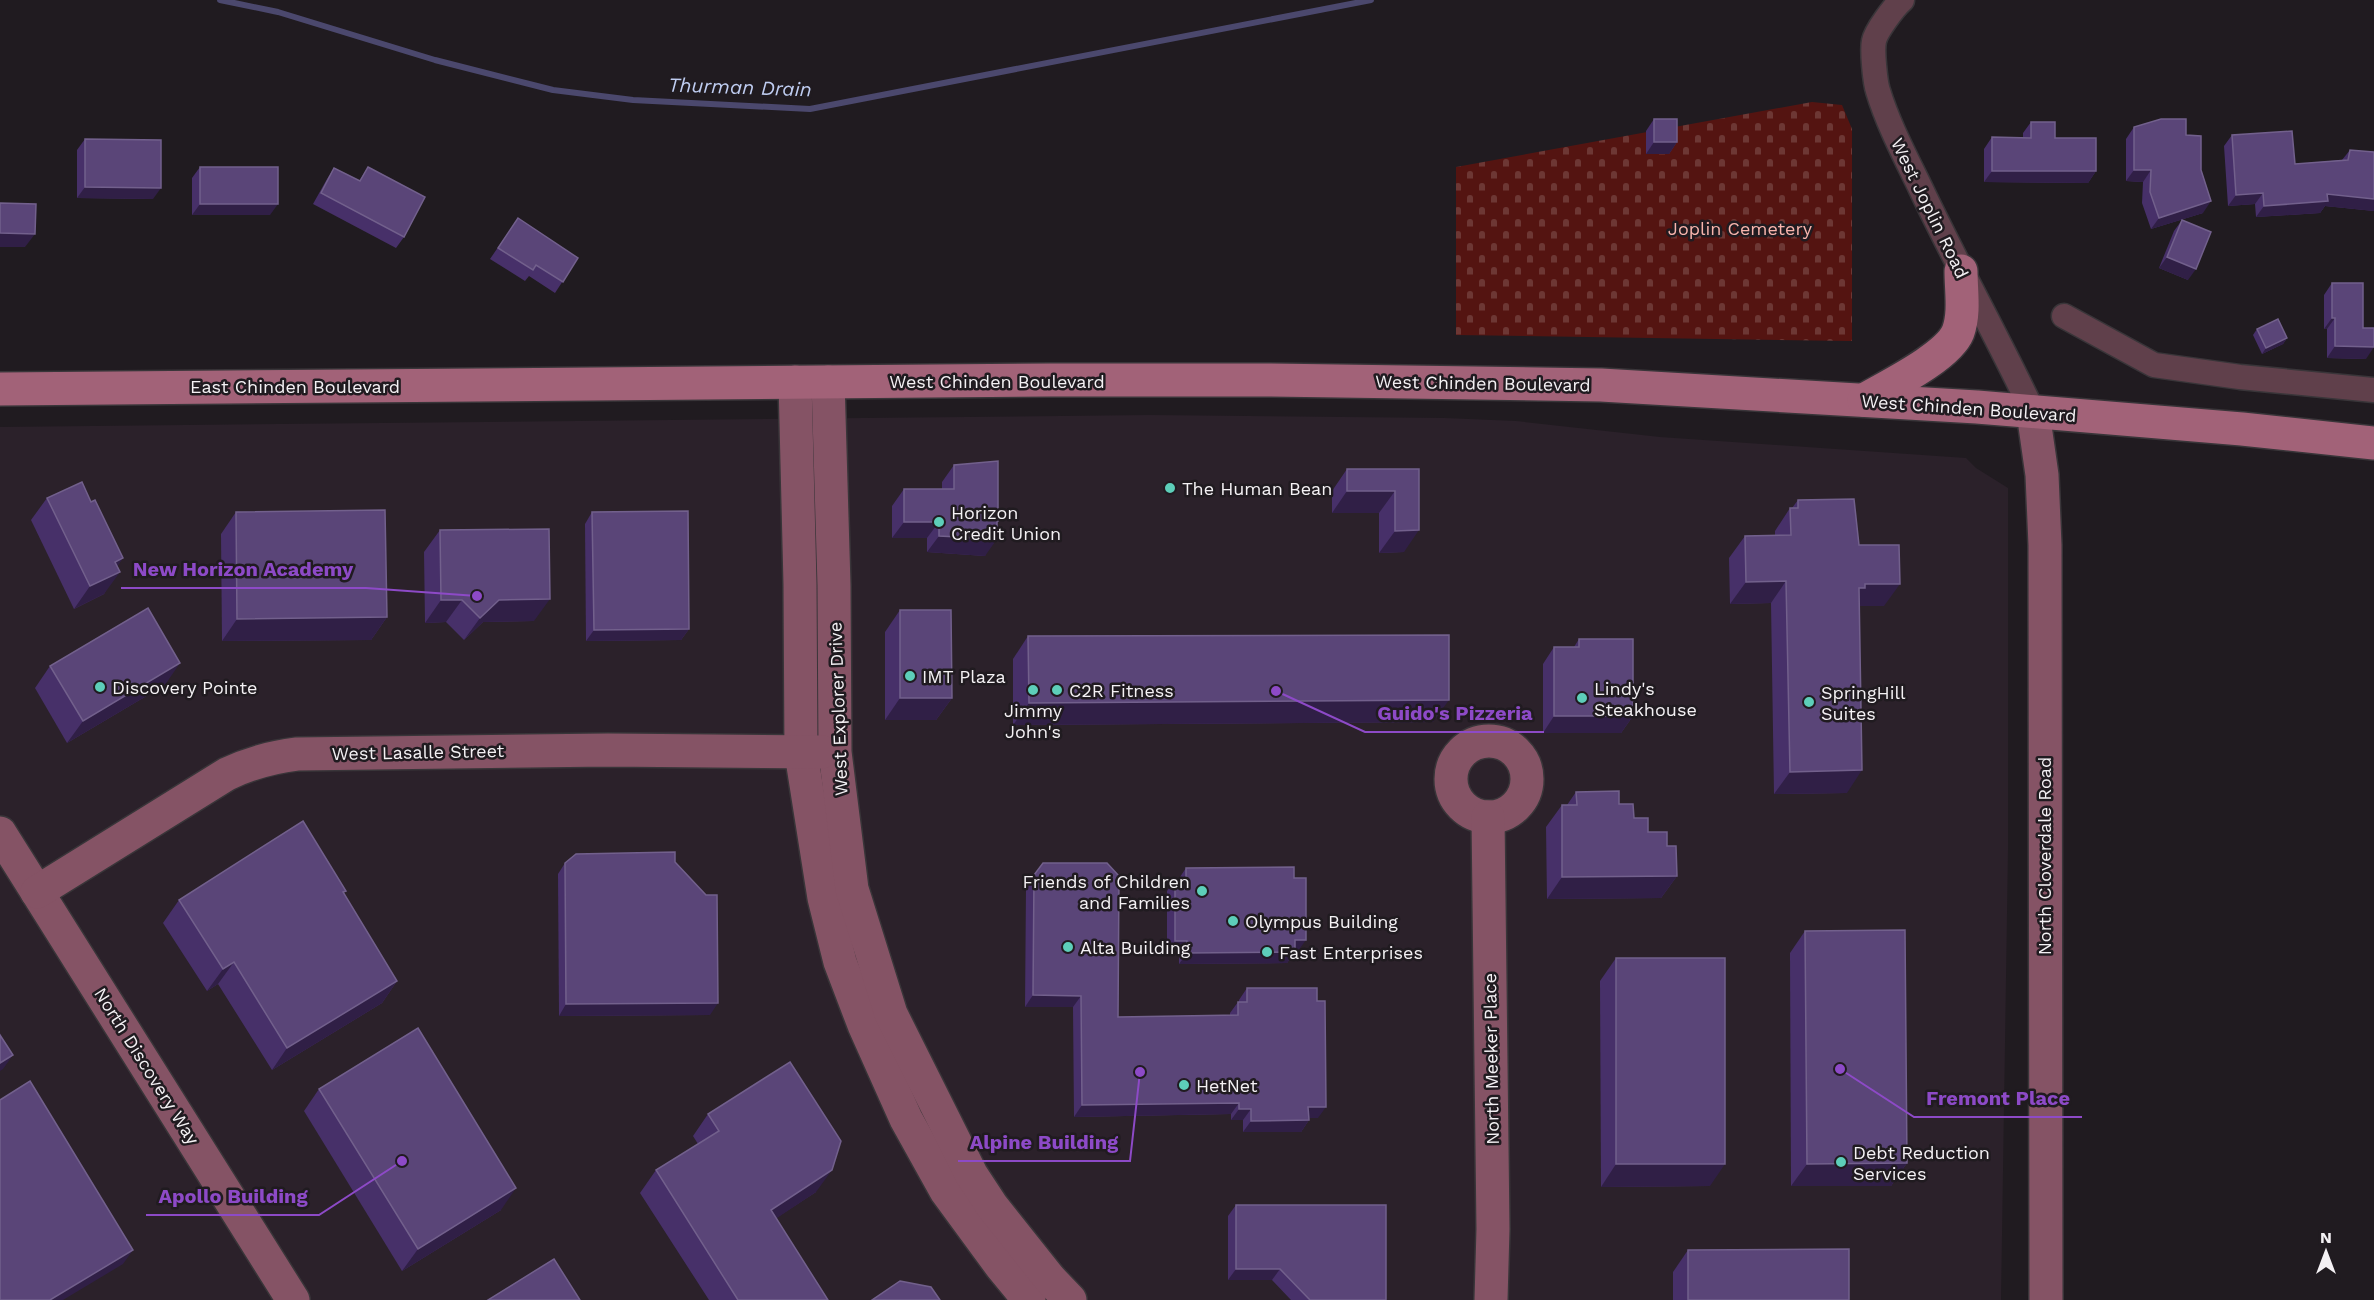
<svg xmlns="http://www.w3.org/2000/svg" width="2374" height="1300" viewBox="0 0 2374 1300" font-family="'Work Sans',sans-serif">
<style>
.built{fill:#2b212a}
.cemetery{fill:url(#cemetery-stones)}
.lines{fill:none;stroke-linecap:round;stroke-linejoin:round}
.stream{stroke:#4b486d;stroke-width:6}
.street-casing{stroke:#393539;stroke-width:27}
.secondary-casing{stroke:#393539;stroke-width:36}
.primary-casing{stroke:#393539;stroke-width:36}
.street{stroke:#60404b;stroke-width:24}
.secondary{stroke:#855365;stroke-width:33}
.primary{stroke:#a26278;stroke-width:33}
.wall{fill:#473069}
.shaded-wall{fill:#301f46}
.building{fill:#5a4578;stroke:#72608c;stroke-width:1.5}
.poi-dot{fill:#5dceb9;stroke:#201b20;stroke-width:2}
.labels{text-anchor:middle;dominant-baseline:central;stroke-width:5;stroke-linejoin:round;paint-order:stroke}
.street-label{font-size:18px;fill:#f4f1f4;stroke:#201b20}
.park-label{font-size:18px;fill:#f9b5ad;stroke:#201b20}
.poi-label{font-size:18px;fill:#f4f1f4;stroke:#201b20;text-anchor:start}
.water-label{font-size:20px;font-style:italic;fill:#bfcdf1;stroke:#201b20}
.leader{fill:none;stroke:#8d4ac7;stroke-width:2}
.callout-dot{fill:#8d4ac7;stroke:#201b20;stroke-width:2}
.callout-label{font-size:20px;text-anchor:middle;font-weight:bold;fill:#8d4ac7;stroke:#201b20;stroke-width:5;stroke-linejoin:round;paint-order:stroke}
</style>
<defs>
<pattern id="cemetery-stones" width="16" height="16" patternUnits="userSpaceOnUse" patternTransform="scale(1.5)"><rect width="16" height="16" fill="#541411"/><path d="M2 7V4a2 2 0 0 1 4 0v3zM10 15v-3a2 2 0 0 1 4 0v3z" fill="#6d3734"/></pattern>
</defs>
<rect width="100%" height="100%" fill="#201b20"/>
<!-- built -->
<path class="built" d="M1150,415L1445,418L1516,421L1660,437L1966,458L1976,468L2008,488V850L2001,1300H0V427Z"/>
<!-- cemetery -->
<path class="cemetery" d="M1812,102L1842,105L1852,129V341L1456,335V167Z"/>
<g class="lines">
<!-- stream -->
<path class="stream" d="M220,0L278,12L435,60L553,90L633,100L810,109L1371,0"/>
<!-- street casing -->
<g class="street-casing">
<g id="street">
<path d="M1902,0C1894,7 1876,31 1874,41C1872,50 1875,82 1878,91C1888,124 1905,156 1920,187C1956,263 1997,336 2033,412"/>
<path d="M2064,316L2154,365L2240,377L2374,390"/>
</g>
</g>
<!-- secondary casing -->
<g class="secondary-casing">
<g id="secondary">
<path d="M795,382L800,584L801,753L824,898L840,962L864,1025L906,1119L946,1191L1001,1266L1029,1300"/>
<path d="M828,382L834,585L835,752L852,889L891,1014L971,1174L992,1206L1050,1279L1070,1300"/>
<path d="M2033,412L2042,475L2045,545L2046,1300"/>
<circle cx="1489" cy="779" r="38"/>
<path d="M1488,817L1493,1229L1491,1300"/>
<path d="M0,833L293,1300"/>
<path d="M37,892L227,774C250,763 272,757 297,754L608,750L822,752"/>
</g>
</g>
<!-- primary casing -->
<g class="primary-casing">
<g id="primary">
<path d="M0,389L1050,380H1271L1601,385L1977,407L2242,429L2374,443"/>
<path d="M1864,400C1888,386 1948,357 1958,332C1965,313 1961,291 1961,271"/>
</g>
</g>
<!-- street -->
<use href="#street" class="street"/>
<!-- secondary -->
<use href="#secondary" class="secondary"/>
<!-- primary -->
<use href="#primary" class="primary"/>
</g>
<!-- wall -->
<g class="wall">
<path d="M1654,119L1677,142L1669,154H1646V131Z"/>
<path d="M2031,122L2055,138L2096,171L2088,183L1984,182V149L1992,137L2023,138V133Z"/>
<path d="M2134,127L2186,135L2201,170L2203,213L2151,229L2142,203L2143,182L2126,181V139Z"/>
<path d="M2232,135L2295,164L2342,160L2350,150L2374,152V211L2325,206L2320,213L2256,217L2255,204L2228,206L2224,146Z"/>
<path d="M85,139L153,199L77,198V150Z"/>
<path d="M200,167L270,215H192V178Z"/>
<path d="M368,167L404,237L396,248L313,204L327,179L334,168L359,181Z"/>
<path d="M518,218L578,258L555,293L529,276L525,281L490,259Z"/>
<path d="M2182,220L2188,280L2159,268L2174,231Z"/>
<path d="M2332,283L2363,328L2366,359L2327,358V329H2324V295Z"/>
<path d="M2257,329L2287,338L2283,344L2262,354L2253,335Z"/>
<path d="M954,465L998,521L985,556L927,552V538H892V506L904,489H942V482Z"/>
<path d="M1347,469H1419L1404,552L1379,553V513H1332V491Z"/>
<path d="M47,498L91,502L118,567L104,594L74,609L31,520Z"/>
<path d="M1798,500L1859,545L1884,606H1859L1847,793L1774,794L1771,603L1730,604L1729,558L1745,536L1775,535V531L1790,508H1792Z"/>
<path d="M236,512L387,617L371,640L222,641L221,534Z"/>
<path d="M592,512L689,629L681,640L586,641L585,524Z"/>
<path d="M440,530L534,621L483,622L464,640L446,622L425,623L424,552Z"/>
<path d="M900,610L952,698L936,720H885V632Z"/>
<path d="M1028,636L1433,722L1013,725V659Z"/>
<path d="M1579,639L1633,716L1621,733H1543V664L1554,647H1574Z"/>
<path d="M50,666L165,685L67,743L35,688Z"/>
<path d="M1576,792L1619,804L1648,832L1667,846L1677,876L1661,898L1547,899L1546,827L1562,805H1567Z"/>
<path d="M675,862L706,895L710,1015L559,1016L558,874L565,863Z"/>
<path d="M1043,863L1118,1017L1230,1015V1013L1238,1002H1239V1000L1247,988L1318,1118H1309V1120L1301,1132H1243V1120H1231V1114L1074,1117L1073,1007H1025L1026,887Z"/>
<path d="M1186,868L1294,878L1298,951H1295L1287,963L1179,964V952H1167V891L1175,880H1178Z"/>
<path d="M344,894L397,981L382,1003L272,1070L218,984L207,991L163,923L179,900Z"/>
<path d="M1805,931L1907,1163L1891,1186H1791L1790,953Z"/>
<path d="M1616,958L1710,1186L1601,1187L1600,981Z"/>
<path d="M319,1089L501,1210L402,1271L304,1111Z"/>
<path d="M708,1114L816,1192L776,1218L828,1300H709L640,1193L656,1170L698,1144L693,1136Z"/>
<path d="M1236,1205L1386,1300H1291L1272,1280H1228V1216Z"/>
<path d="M1688,1250L1849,1300H1673V1272Z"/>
</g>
<!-- shaded-wall -->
<g class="shaded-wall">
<path d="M1654,142H1677L1669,154H1646Z"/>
<path d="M2134,170H2151L2143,182L2126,181Z"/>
<path d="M1992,171H2096L2088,183L1984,182Z"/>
<path d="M85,187L161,188L153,199L77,198Z"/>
<path d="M2263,193L2255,204L2228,206L2236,195Z"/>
<path d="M2327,194L2374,199V211L2325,206L2320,213L2256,217L2264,206Z"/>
<path d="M2211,201L2203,213L2151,229L2159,218Z"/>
<path d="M200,204H278L270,215H192Z"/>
<path d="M0,233L35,234L25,247H0Z"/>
<path d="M2167,257L2196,269L2188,280L2159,268Z"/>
<path d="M2332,318H2335L2327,329H2324Z"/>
<path d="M2287,338L2283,344L2262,354L2266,348Z"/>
<path d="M2335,346L2374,347L2366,359L2327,358Z"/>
<path d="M1347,491H1395L1379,513H1332Z"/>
<path d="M904,522H939L927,538H892Z"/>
<path d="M1419,530L1404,552L1379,553L1395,531Z"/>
<path d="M939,536L997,539L985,556L927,552Z"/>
<path d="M123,558L111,576L120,572L104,594L74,609L90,586L115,562Z"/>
<path d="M1786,581L1771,603L1730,604L1746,582Z"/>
<path d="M1865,584H1900L1884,606H1852L1859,588Z"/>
<path d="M550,599L534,621L483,622L464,640L480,618L499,600Z"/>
<path d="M441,600H462L446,622L425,623Z"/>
<path d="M387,617L371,640L222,641L237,619Z"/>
<path d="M689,629L681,640L586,641L594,630Z"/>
<path d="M180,663L165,685L67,743L83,721Z"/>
<path d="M900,698H952L936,720H885Z"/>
<path d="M1449,700L1433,722L1013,725L1029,703Z"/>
<path d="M1554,716H1633L1621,733H1543Z"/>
<path d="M1862,770L1847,793L1774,794L1790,772Z"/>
<path d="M1677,876L1661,898L1547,899L1562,877Z"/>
<path d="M1295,940H1306L1298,951H1287Z"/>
<path d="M1175,941H1187L1179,952H1167Z"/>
<path d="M1295,952L1287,963L1179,964L1187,953Z"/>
<path d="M234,962L218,984L207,991L223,969Z"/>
<path d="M397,981L382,1003L272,1070L287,1048Z"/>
<path d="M1033,995L1081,996L1073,1007H1025Z"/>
<path d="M718,1003L710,1015L559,1016L566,1004Z"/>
<path d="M13,1055L3,1069L0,1071V1063Z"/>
<path d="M1239,1103L1231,1114L1074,1117L1082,1105Z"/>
<path d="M1308,1107H1326L1318,1118H1300Z"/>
<path d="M1239,1109H1251L1243,1120H1231Z"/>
<path d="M1309,1120L1301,1132H1243L1251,1121Z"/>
<path d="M1907,1163L1891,1186H1791L1807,1164Z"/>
<path d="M1616,1164H1725L1710,1186L1601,1187Z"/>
<path d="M832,1170L816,1192L756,1232L771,1210Z"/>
<path d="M516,1188L501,1210L402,1271L418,1249Z"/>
<path d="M133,1250L123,1264L63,1300H50Z"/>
<path d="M1236,1269H1280L1272,1280H1228Z"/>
</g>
<!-- building -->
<g class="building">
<rect x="1654" y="119" width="23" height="23"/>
<path d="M2161,119H2186V135L2201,136V170L2211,201L2159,218L2150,192L2151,170H2134V127Z"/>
<path d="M2031,122H2055V138H2096V171H1992V137L2031,138Z"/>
<path d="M2292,131L2295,164L2348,160L2350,150L2374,152V199L2327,194L2328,201L2264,206L2263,193L2236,195L2232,135Z"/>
<path d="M85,139L161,140V188L85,187Z"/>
<rect x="200" y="167" width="78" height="37"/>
<path d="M368,167L425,197L404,237L321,193L334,168L360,181Z"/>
<path d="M0,203L36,204L35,234L0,233Z"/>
<path d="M518,218L578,258L563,282L536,265L533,270L498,248Z"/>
<path d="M2182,220L2211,232L2196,269L2167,257Z"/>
<path d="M2332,283H2363V328H2374V347L2335,346V318H2332Z"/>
<path d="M2278,319L2287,338L2266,348L2257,329Z"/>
<path d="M998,461V521H997V539L939,536V522H904V489H954V465Z"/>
<path d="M1347,469H1419V530L1395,531V491H1347Z"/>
<path d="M82,482L91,502L95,500L123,558L115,562L120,572L90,586L47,498Z"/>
<path d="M1854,499L1859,545H1899L1900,584H1865V588H1859L1862,770L1790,772L1786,581L1746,582L1745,536L1791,535L1790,508H1798V500Z"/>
<path d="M385,510L387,617L237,619L236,512Z"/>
<path d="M688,511L689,629L594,630L592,512Z"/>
<path d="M549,529L550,599L499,600L480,618L462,600H441L440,530Z"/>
<path d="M148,608L180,663L83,721L50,666Z"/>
<path d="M900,610H951L952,698H900Z"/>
<path d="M1449,635V700L1029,703L1028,636Z"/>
<path d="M1579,639H1633V716H1554V647H1579Z"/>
<path d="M1619,791V804H1633L1634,818H1648V832H1667V846H1676L1677,876L1562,877V805H1577L1576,792Z"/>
<path d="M303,821L346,891L343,892L397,981L287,1048L234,962L223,969L179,900Z"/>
<path d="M675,852V862L706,895H717L718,1003L566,1004L565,863L576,854Z"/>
<path d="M1043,863H1107L1119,876L1118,1017L1238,1015V1002H1247V988H1317V1001H1325L1326,1107H1308L1309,1120L1251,1121V1109H1239V1103L1082,1105L1081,996L1033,995L1034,875Z"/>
<path d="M1294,867V878H1306V940H1295V952L1187,953V941H1175V880H1186V868Z"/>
<path d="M1905,930L1907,1163L1807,1164L1805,931Z"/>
<rect x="1616" y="958" width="109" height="206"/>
<path d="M418,1028L516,1188L418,1249L319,1089Z"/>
<path d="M0,1035L13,1055L0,1063Z"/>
<path d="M790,1062L841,1141L832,1170L771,1210L828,1300H738L656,1170L719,1131L708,1114Z"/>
<path d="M30,1081L133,1250L50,1300H0V1100Z"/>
<path d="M1236,1205H1386V1300H1310L1280,1269H1236Z"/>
<path d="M1849,1249V1300H1688V1250Z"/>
<path d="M554,1259L580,1300H488Z"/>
<path d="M900,1281L931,1287L940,1300H872Z"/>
</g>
<!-- markers -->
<g class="poi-dot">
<circle cx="1170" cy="488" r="6"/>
<circle cx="939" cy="522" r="6"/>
<circle cx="910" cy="676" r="6"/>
<circle cx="100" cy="687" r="6"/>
<circle cx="1033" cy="690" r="6"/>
<circle cx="1057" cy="690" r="6"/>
<circle cx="1582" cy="698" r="6"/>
<circle cx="1809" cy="702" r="6"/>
<circle cx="1202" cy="891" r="6"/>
<circle cx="1233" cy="921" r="6"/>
<circle cx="1068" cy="947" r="6"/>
<circle cx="1267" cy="952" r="6"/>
<circle cx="1184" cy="1085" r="6"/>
<circle cx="1841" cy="1162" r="6"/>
</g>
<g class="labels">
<!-- street labels -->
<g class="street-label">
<text transform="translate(1930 208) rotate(64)">West Joplin Road</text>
<text x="997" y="381">West Chinden Boulevard</text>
<text transform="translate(1483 383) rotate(1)">West Chinden Boulevard</text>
<text x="295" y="386">East Chinden Boulevard</text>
<text transform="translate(1969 408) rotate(4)">West Chinden Boulevard</text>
<text transform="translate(838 709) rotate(-92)">West Explorer Drive</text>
<text transform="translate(418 752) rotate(-1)">West Lasalle Street</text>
<text transform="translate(2044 856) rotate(-90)">North Cloverdale Road</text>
<text transform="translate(1491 1059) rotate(-91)">North Meeker Place</text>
<text transform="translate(147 1066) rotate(58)">North Discovery Way</text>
</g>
<!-- park labels -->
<g class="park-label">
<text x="1740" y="228">Joplin Cemetery</text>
</g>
<!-- poi labels -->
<g class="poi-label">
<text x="1182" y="488">The Human Bean</text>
<text x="951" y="512">Horizon<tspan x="951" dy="21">Credit Union</tspan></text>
<text x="922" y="676">IMT Plaza</text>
<text x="112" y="687">Discovery Pointe</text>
<text x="1594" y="688">Lindy's<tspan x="1594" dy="21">Steakhouse</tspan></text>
<text x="1069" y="690">C2R Fitness</text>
<text x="1821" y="692">SpringHill<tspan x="1821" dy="21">Suites</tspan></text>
<text x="1033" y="710" text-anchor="middle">Jimmy<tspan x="1033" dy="21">John's</tspan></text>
<text x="1190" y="881" text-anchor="end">Friends of Children<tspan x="1190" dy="21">and Families</tspan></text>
<text x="1245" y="921">Olympus Building</text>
<text x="1080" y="947">Alta Building</text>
<text x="1279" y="952">Fast Enterprises</text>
<text x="1196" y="1085">HetNet</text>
<text x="1853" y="1152">Debt Reduction<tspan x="1853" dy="21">Services</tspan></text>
</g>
<!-- water labels -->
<g class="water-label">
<text transform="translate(740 87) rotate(2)">Thurman Drain</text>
</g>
</g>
<!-- callouts -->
<path class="leader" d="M477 596L366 588H121M1276 691L1365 732H1544M1840 1069L1914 1117H2082M1140 1072L1130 1161H958M402 1161L319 1215H146"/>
<g class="callout-dot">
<circle cx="477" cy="596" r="6"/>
<circle cx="1276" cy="691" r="6"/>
<circle cx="1840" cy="1069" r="6"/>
<circle cx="1140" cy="1072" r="6"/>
<circle cx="402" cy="1161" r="6"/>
</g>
<g class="callout-label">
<text x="243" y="576">New Horizon Academy</text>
<text x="1455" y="720">Guido's Pizzeria</text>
<text x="1998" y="1105">Fremont Place</text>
<text x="1044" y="1149">Alpine Building</text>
<text x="233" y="1203">Apollo Building</text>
</g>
<!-- north arrow -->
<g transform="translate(2326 1252)" stroke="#201b20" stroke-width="4.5" paint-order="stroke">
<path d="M0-4.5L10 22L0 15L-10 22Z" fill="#f4f1f4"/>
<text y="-9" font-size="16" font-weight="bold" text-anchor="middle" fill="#f4f1f4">N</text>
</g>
</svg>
